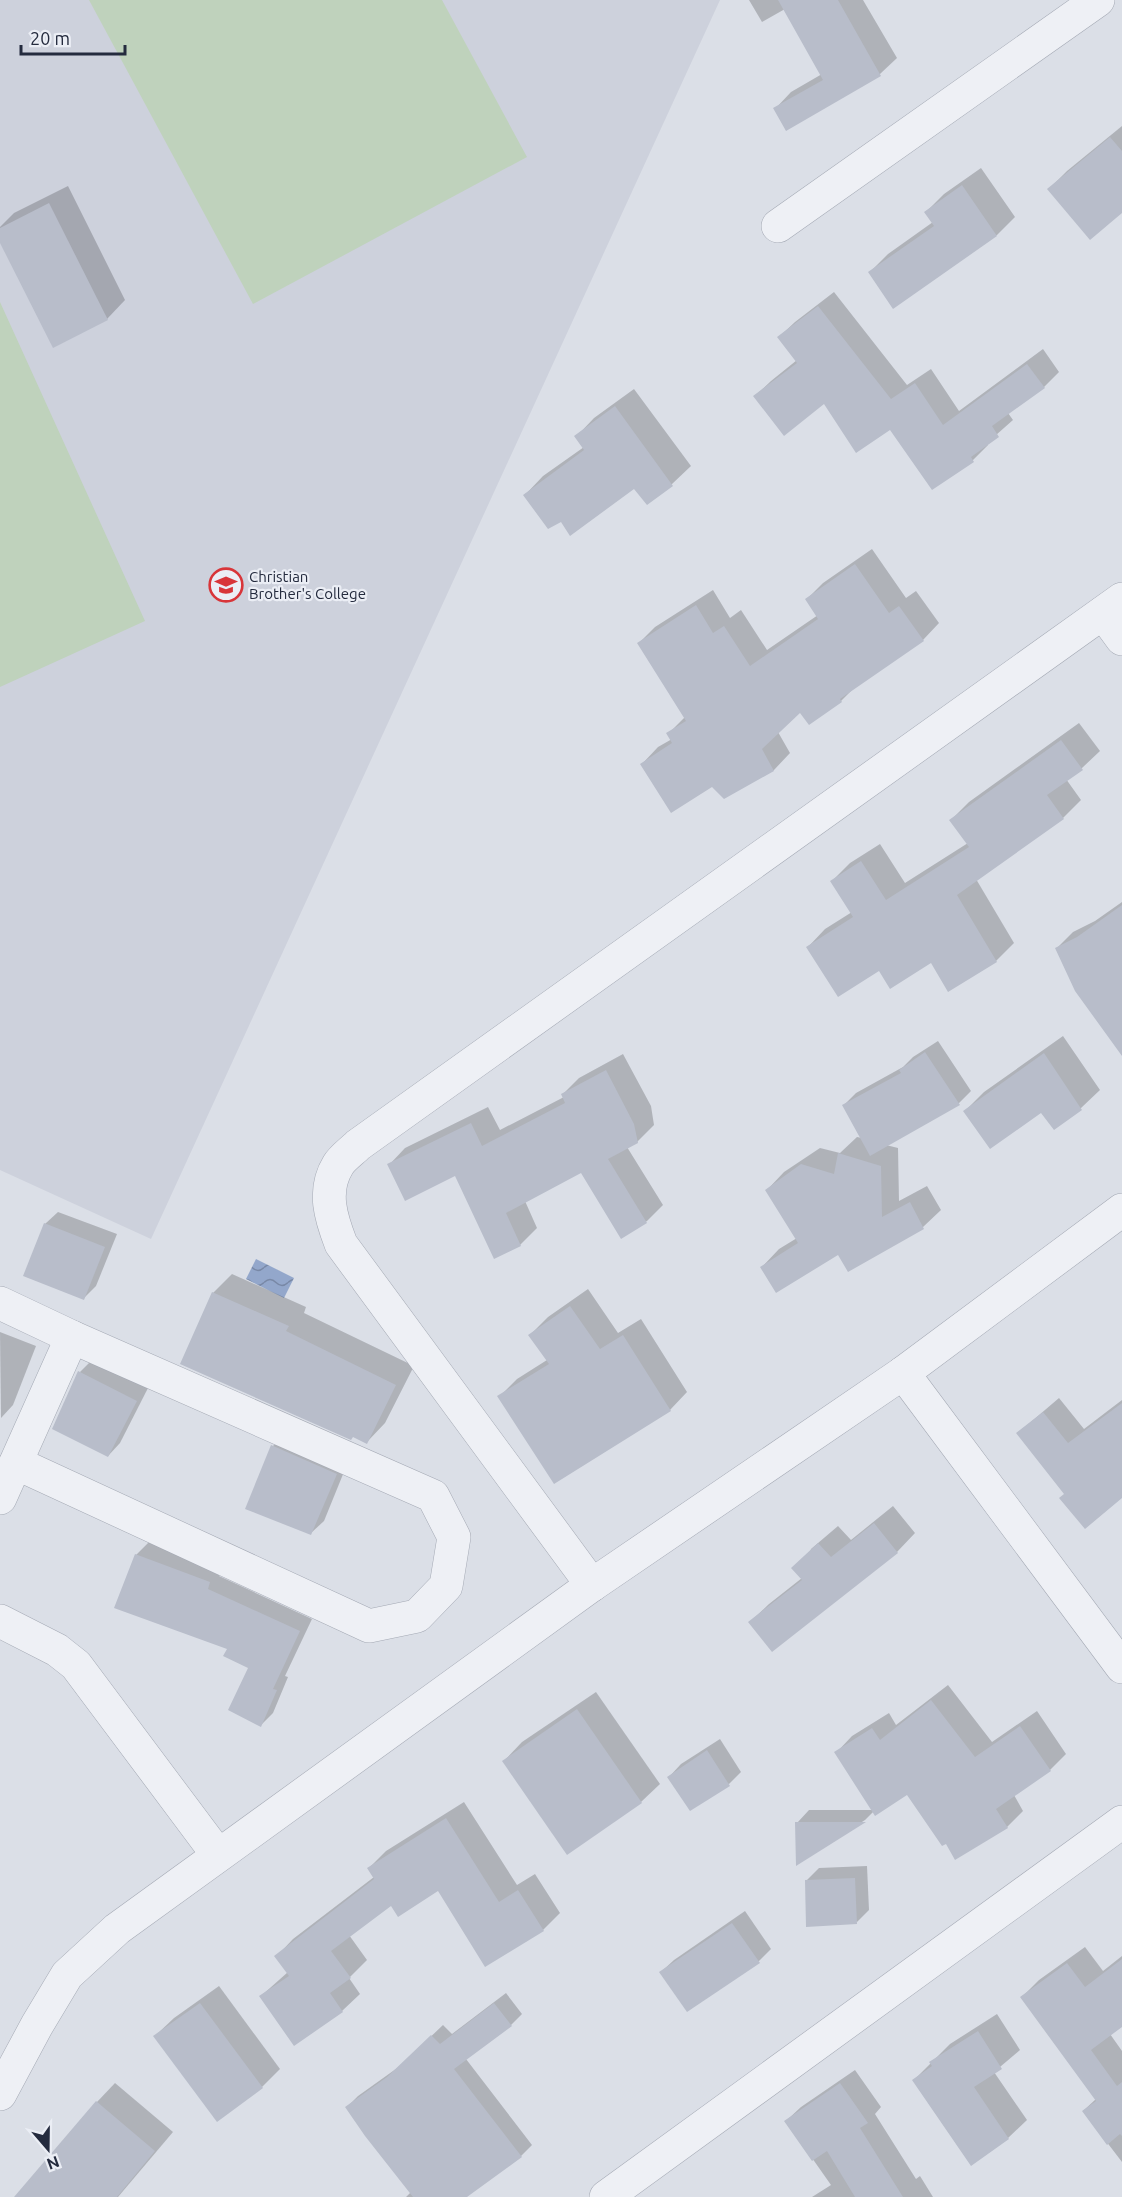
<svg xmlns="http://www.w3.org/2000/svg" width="1122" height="2197" viewBox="0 0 1122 2197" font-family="Ubuntu,sans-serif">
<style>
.built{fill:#cdd1dc}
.green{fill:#bfd2bc}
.water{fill:url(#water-waves)}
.shadow{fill:#0003}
.building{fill:#b8bdca}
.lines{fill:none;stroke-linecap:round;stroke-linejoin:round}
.minor-casing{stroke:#a4a9b4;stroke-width:34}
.minor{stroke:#eef0f5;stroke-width:33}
.labels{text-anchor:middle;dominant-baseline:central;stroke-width:4.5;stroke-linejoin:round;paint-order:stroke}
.poi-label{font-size:15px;fill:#242b3e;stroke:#ebeef5;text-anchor:start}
</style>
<defs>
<pattern id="water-waves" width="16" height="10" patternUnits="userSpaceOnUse" patternTransform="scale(1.5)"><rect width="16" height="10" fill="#93a7cb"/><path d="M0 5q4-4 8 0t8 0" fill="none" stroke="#7888a6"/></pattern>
</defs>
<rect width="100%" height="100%" fill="#dbdfe7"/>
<!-- built -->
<path class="built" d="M0,0H720L151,1239L0,1170Z"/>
<!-- green -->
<g class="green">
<path d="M89,0H442L527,157L253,304Z"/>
<path d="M0,302L145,621L0,687Z"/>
</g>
<!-- water -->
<path class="water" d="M256,1259L294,1278L284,1298L246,1279Z"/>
<!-- shadow -->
<g class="shadow">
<path d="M749,0H863L897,58L880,74L786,129L775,109L791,92L822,74L785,9L762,22Z"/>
<path d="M1122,126V211L1049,189L1067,171Z"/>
<path d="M981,168L1015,217L997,235L870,272L888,254L933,222L926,212L944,194Z"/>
<path d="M68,186L125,300L107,319L0,239V227L14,213Z"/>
<path d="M834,292L907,385L931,369L959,411L1043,349L1059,372L1044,387L1008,413L1013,420L987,443L988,445L973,460L932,488L891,428L824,402L755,396L771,381L797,360L779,337L795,322Z"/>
<path d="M634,389L691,466L672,484L647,503L635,487L562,520L525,495L543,476L584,447L576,437L594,418Z"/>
<path d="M872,549L906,598L916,591L939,623L923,640L858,684L841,701L800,711L778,732L790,753L774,770L724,797L712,786L642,764L658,747L672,739L668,734L685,717L639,643L655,627L713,590L730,618L741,610L767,650L818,615L807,599L823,583Z"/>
<path d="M1079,723L1100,751L1082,768L1066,779L1081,800L1063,818L976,879L1014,943L996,961H932L879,969L808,947L825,929L852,912L832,881L850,863L880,844L905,883L968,843L951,820L969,802Z"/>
<path d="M1122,902V1055L1057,948L1073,932L1095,921Z"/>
<path d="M1063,1036L1100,1090L1081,1108L1054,1128L1042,1111H965L984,1092Z"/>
<path d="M938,1041L971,1091L959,1103L886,1145L898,1148L899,1201L927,1186L941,1210L923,1227L848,1270L839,1253L762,1267L779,1249L797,1238L767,1190L784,1172L820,1148L840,1153L857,1137L862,1138L844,1105L856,1093L903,1067L913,1057Z"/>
<path d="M623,1054L651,1106L654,1125L637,1142L627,1147L663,1205L647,1221L621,1237L581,1171L525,1201L537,1228L520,1245L456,1174L389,1165L405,1148L488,1107L500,1130L564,1097L562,1095L579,1078Z"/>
<path d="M58,1212L117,1234L96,1286L84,1298L45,1224Z"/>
<path d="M232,1274L306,1307L304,1313L414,1366L385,1423L367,1442L213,1293Z"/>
<path d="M588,1289L618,1333L641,1319L687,1392L670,1410L499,1397L517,1379L547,1360L530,1335L548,1317Z"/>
<path d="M0,1332L36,1346L13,1405L1,1418Z"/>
<path d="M92,1360L148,1388L120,1443L108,1456L80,1372Z"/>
<path d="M1059,1398L1084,1429L1122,1400V1496L1065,1494L1018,1433Z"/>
<path d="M285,1434L348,1462L324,1521L311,1533L273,1446Z"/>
<path d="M893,1506L915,1533L897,1552L750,1622L769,1604L802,1578L811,1549L838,1526L851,1540Z"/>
<path d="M149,1542L222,1569L219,1576L312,1619L285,1676L288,1677L273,1713L261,1725L250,1668L136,1555Z"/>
<path d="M948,1685L992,1742L1037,1711L1066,1754L1050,1770L1014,1795L1023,1811L1007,1827L946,1842L908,1793L874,1811L865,1820L797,1864V1823L809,1810H873L836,1753L852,1736L889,1713L896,1725Z"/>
<path d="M596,1692L660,1784L641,1802L504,1761L522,1742Z"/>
<path d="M720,1739L741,1772L729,1784L669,1777L681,1764Z"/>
<path d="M464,1802L517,1885L535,1874L560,1913L543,1930L438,1889L391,1903L349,1935L367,1960L349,1978L360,1994L342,2011L294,2044L261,1996L288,1972L276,1957L293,1939L374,1877L369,1868L386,1851Z"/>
<path d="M867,1866L869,1910L857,1922L806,1881L819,1868Z"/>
<path d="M745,1911L771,1949L759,1961L661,1972L674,1960Z"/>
<path d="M1085,1947L1103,1971L1122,1956V2025L1110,2034L1122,2051V2162L1083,2111L1096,2099L1022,1997L1039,1980Z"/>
<path d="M219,1986L280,2069L262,2087L155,2036L174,2018Z"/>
<path d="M506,1993L522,2014L511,2025L466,2059L532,2145L521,2156L465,2197H406L411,2192L347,2107L358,2096L400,2066L443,2025L452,2034Z"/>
<path d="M997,2014L1020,2050L994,2072L1027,2120L1008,2138L914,2080L950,2044Z"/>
<path d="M855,2070L881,2107L875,2114L916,2179L920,2176L933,2197H812L831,2185L786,2121L801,2107Z"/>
<path d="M115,2083L173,2132L118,2197H16L97,2102Z"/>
</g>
<!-- building -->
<g class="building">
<path d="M778,0H838L881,76L786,131L773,108L823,80Z"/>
<path d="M1110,137L1122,151V213L1090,240L1047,189Z"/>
<path d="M962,185L997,236L893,309L868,272L934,226L924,212Z"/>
<path d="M49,203L108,320L53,348L0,243V228Z"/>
<path d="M818,306L891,399L915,383L943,425L1027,364L1045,388L992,426L999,437L971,457L974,462L932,490L890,430L856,453L824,404L784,436L753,396L797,363L777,337Z"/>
<path d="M615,406L673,486L647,505L634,489L570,536L561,522L548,529L523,495L584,450L574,436Z"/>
<path d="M855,564L889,613L899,606L924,641L840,699L842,702L809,725L800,713L762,749L774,771L724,799L712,787L671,813L640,764L672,743L666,733L686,721L637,643L696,605L713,633L724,626L750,666L818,619L805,599Z"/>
<path d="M1061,740L1083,770L1047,795L1064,819L957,895L997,962L948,992L931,963L890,989L879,971L838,997L806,947L853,917L830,881L861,861L886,900L969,847L949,820Z"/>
<path d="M1122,905V1056L1075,991L1055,948L1077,937Z"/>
<path d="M925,1052L960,1105L870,1156L842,1105L901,1073L899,1070Z"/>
<path d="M1044,1053L1082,1110L1054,1130L1041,1113L990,1149L963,1111Z"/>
<path d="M606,1070L634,1124L638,1143L608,1159L647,1223L621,1239L581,1173L506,1213L521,1246L494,1259L455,1176L405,1201L387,1164L471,1123L482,1146L565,1103L561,1094Z"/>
<path d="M838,1153L881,1166L882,1217L910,1202L924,1229L848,1272L838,1255L776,1293L760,1267L798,1243L765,1190L801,1164L834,1174Z"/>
<path d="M44,1223L105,1247L84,1300L23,1276Z"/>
<path d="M212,1292L289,1326L286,1331L396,1385L367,1444L353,1437L351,1440L180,1364Z"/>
<path d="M570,1306L600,1349L623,1335L671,1411L554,1484L497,1396L549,1364L528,1335Z"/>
<path d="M78,1371L137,1401L108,1457L52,1429Z"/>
<path d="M1122,1403V1498L1085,1529L1059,1498L1064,1494L1016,1433L1043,1412L1068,1443Z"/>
<path d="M271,1445L337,1474L311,1535L245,1509Z"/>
<path d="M874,1523L898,1553L772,1652L748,1622L802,1580L791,1568L818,1543L831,1557Z"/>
<path d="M135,1554L210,1582L208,1589L300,1631L273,1689L277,1690L261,1727L228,1710L248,1668L223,1656L227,1649L114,1608Z"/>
<path d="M931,1700L975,1757L1020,1726L1051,1771L996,1809L1008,1828L955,1860L946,1844L942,1846L907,1795L875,1816L834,1752L872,1728L880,1740Z"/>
<path d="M577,1709L642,1803L567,1855L502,1761Z"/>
<path d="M707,1750L730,1786L690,1811L667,1777Z"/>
<path d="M446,1818L499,1902L518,1890L544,1931L485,1967L438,1891L398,1917L391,1906L331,1951L351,1978L330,1993L343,2012L294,2046L259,1996L289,1976L274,1956L374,1879L367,1868Z"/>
<path d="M795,1822H866L796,1866Z"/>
<path d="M855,1878L857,1924L806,1927L805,1880Z"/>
<path d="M732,1923L760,1963L687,2012L659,1972Z"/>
<path d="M1122,1959V2027L1091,2050L1117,2086L1122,2082V2136L1120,2134L1107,2145L1082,2111L1096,2101L1020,1997L1067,1963L1085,1987Z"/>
<path d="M200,2003L263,2088L217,2122L153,2036Z"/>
<path d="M494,2003L512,2026L454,2069L522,2157L467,2197H413L365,2136L345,2107L387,2077L431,2035L440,2044Z"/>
<path d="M978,2031L1002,2069L974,2087L1009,2139L971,2166L912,2080L932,2066L929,2062Z"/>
<path d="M840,2083L868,2123L860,2128L903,2197H855L827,2151L812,2161L784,2121Z"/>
<path d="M96,2101L155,2151L117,2197H14Z"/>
</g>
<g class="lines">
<!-- minor casing -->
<g class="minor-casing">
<g id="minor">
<path d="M778,226L1098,0"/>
<path d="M1103,613L1122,639"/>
<path d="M0,1303L72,1337L433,1496L454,1537L446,1586L417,1616L369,1626L16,1463"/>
<path d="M903,1373L1122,1667"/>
<path d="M0,1498L72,1337"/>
<path d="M592,1585L341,1244C331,1218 322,1191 338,1165C342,1158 352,1151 358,1145L1122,599"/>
<path d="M0,1621L57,1650L76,1665L218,1855"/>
<path d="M0,2094L37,2025L67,1975L117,1929L592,1585L903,1373L1122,1210"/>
<path d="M606,2197L1122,1822"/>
</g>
</g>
<!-- minor -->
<use href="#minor" class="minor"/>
</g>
<!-- icons -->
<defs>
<g id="school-ring" transform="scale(1.725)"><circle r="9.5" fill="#ebeef5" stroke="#d83539" stroke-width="1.5"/><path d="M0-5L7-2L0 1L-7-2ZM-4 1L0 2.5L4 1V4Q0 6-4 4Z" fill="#d83539"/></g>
</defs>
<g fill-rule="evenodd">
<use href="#school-ring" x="226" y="585"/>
</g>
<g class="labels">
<!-- poi labels -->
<g class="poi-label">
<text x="249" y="576">Christian<tspan x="249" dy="17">Brother's College</tspan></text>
</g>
</g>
<!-- north arrow -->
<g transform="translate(48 2149) rotate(160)" stroke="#ebeef5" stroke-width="4.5" paint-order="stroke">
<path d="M0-4.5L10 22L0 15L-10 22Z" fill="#242b3e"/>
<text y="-9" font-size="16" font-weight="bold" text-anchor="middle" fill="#242b3e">N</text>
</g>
<!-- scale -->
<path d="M21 45v9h104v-9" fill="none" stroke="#242b3e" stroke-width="3"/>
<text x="30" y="45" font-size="18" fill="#242b3e" stroke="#ebeef5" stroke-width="4.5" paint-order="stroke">20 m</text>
</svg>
